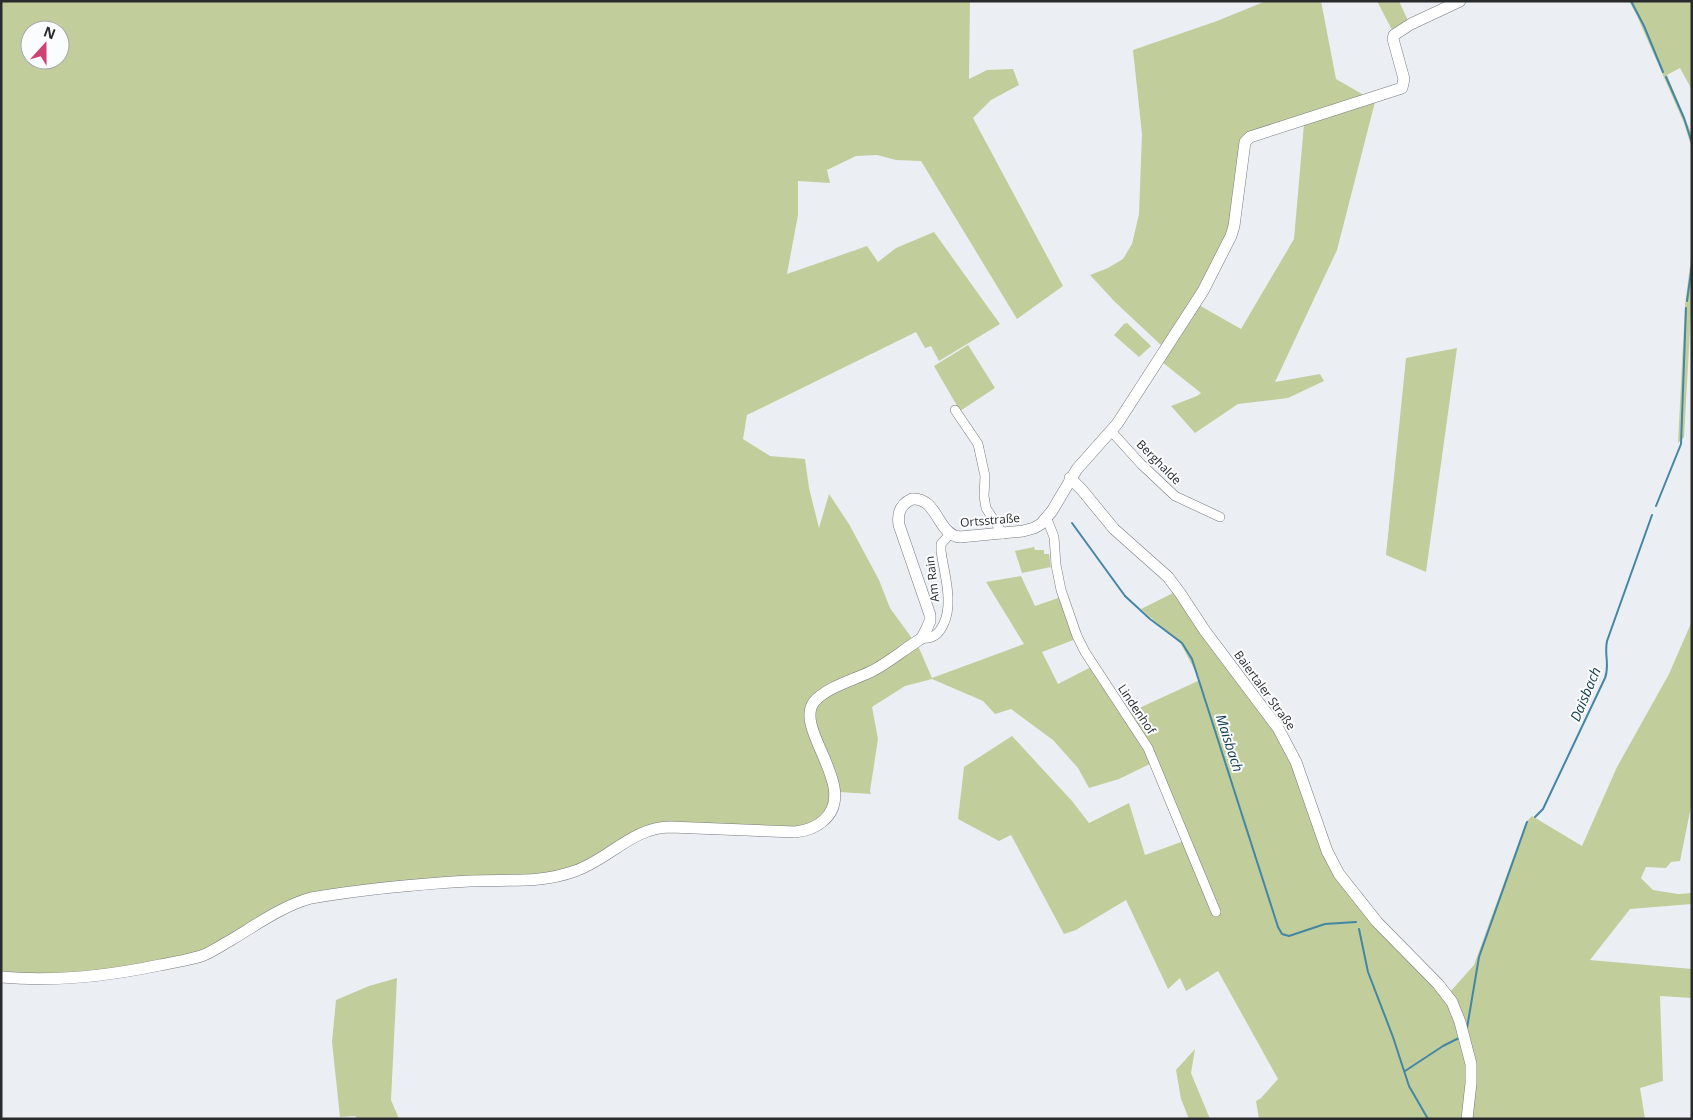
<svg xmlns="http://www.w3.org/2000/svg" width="1693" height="1120" viewBox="0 0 1693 1120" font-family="'Open Sans',sans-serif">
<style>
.green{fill:#c1ce9b;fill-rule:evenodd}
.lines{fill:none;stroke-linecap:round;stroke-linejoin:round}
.stream{stroke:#4486a4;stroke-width:2}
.street-casing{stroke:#767a7e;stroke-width:10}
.secondary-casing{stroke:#767a7e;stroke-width:12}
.street{stroke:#fff;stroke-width:9}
.secondary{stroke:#fff;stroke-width:11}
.labels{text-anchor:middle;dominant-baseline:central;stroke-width:4;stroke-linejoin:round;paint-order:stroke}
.street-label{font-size:12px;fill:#292a2c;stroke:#fbfcfe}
.water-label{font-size:14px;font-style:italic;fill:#133d4e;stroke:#fbfcfe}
</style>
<rect width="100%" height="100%" fill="#ebeff4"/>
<!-- green -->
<g class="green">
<path d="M1,1H970L969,79L987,70L1013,69L1019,85L991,100L973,118L1063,286L1017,319L921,161L896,160L877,155L856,156L827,170L830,183L798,181V215L787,274L867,246L878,262L896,248L934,232L1000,324L939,361L931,346L925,348L916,332L747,415L743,439L770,456L805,459L809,488L819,528L829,494L849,524L879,580L890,608L919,648L932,678L1024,644L986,582L1021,576L1035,606L1061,597L1076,639L1042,652L1058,684L1091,667L1124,715L1200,680L1181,644L1141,609L1177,591L1279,732L1327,857L1450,1006L1470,1071L1465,1119H1259L1256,1101L1261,1098L1278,1079L1218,971L1186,991L1180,978L1168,989L1126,900L1076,930L1064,934L1011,835L999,841L958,819L964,767L1012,736L1072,801L1089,823L1129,803L1145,855L1184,841L1152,763L1119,779L1089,788L1078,768L1053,740L1011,709L995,714L983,701L932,679L905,686L872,707L878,739L870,791L871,794L839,792L831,819L820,830L804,834L663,831L623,846L555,882L547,884L460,886L383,891L308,902L204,960L119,978L1,979ZM30,30H60V60H30Z"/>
<path d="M1266,1H1321L1336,79L1362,94L1363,98L1242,140L1229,235L1199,291L1162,346L1115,302L1090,275L1108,268L1123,259L1132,244L1139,214L1142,134L1133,50L1217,21Z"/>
<path d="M1377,1H1399L1409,23L1392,30Z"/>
<path d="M1629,1H1692V90L1680,68L1667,75L1692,135V149L1684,123L1637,16Z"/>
<path d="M1375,102L1337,250L1275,382L1320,374L1324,381L1288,398L1238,404L1195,433L1171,406L1197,396L1201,393L1162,362L1197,304L1241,329L1294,239L1304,124Z"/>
<path d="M1692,250V295L1684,437L1678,443L1685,305Z"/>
<path d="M1127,323L1151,346L1139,357L1114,335L1124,324Z"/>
<path d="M968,345L995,388L960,411L934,366Z"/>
<path d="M1457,348L1426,572L1386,555L1406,358Z"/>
<path d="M1034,547L1035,550H1044V554H1049L1051,567L1022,573L1015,551Z"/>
<path d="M1692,621V802L1680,861L1671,862L1666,868L1646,867L1641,878L1653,890L1678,894L1692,893V904L1630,909L1590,960L1692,969V998L1660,996L1663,1081L1640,1088L1645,1119H1471L1476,1084L1449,993L1474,965L1526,822L1532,816L1582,846L1617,767L1669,674Z"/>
<path d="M397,978L391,1100L399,1119H358L355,1116L340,1117L332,1042L336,1000L369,986Z"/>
<path d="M1195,1049L1191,1073L1210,1119H1189L1181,1099L1176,1070Z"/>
</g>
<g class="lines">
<!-- stream -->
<g class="stream">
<path d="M1631,1L1644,26L1663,72"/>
<path d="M1666,77L1684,118L1692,143"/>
<path d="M1687,301L1692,265"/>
<path d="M1656,506L1681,444L1686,308"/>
<path d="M1072,523L1125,596L1150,619L1182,643L1192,659L1278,927L1282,934L1289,936L1325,924L1356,922"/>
<path d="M1535,817L1543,809L1605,678C1610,665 1604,655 1607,641L1652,515"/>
<path d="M1359,929L1368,972L1393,1037L1409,1086L1428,1119"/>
<path d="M1467,1028L1479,957L1527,822"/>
<path d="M1405,1071L1443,1046L1461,1037"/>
</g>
<!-- street casing -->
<g class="street-casing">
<g id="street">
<path d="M955,410L978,444L985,476L984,496L986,508L1003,534"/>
<path d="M1111,431L1141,464L1175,496L1220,517"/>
<path d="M1047,519L1054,537L1056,565L1061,590L1077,636L1085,652L1148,748L1216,912"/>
<path d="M922,638C942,641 949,615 948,598C948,584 943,566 941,551V544L950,534"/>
</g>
</g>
<!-- secondary casing -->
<g class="secondary-casing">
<g id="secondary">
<path d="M1070,478L1082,490L1114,529L1168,577L1180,593L1205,631L1278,728L1296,762L1327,851L1339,874L1377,922L1438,984L1452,1002L1460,1022L1471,1064V1083L1467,1119"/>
<path d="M1,977C54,982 108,976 160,965C174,962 190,960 204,955C213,951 222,945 231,940C256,925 282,906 311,898C364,889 416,884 470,881C506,879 539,884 575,871C608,860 633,827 670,827L795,832C805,831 815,828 823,821C861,789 793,729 814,702C826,687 857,679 874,670C889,662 902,651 916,642L922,638L927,628L930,621V615L899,525C897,512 901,504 912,499C938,497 937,535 960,537L1023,531L1034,528L1041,524L1052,511L1077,469L1117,424L1203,291L1231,236L1234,226L1245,142L1250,137L1402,88L1404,79L1393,39L1394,35L1411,24L1460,1"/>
</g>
</g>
<!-- street -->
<use href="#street" class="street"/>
<!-- secondary -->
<use href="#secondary" class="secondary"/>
</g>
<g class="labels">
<!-- street labels -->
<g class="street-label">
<text transform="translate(1159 462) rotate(45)">Berghalde</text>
<text transform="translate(990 520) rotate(-5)">Ortsstraße</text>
<text transform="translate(932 579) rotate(-97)">Am Rain</text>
<text transform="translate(1265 690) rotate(54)">Baiertaler Straße</text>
<text transform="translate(1137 709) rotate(56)">Lindenhof</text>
</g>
<!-- water labels -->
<g class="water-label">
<text transform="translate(1585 694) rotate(-67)">Daisbach</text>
<text transform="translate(1230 743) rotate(72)">Maisbach</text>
</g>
</g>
<!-- border -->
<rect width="1693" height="1120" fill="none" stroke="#292a2c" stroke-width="5"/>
<!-- north arrow -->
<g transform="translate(45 45) rotate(21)"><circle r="24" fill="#fbfcfe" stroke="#a7a8aa"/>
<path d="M0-4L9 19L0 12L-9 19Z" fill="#cf4373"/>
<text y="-8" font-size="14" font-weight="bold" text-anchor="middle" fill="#292a2c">N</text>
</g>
</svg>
